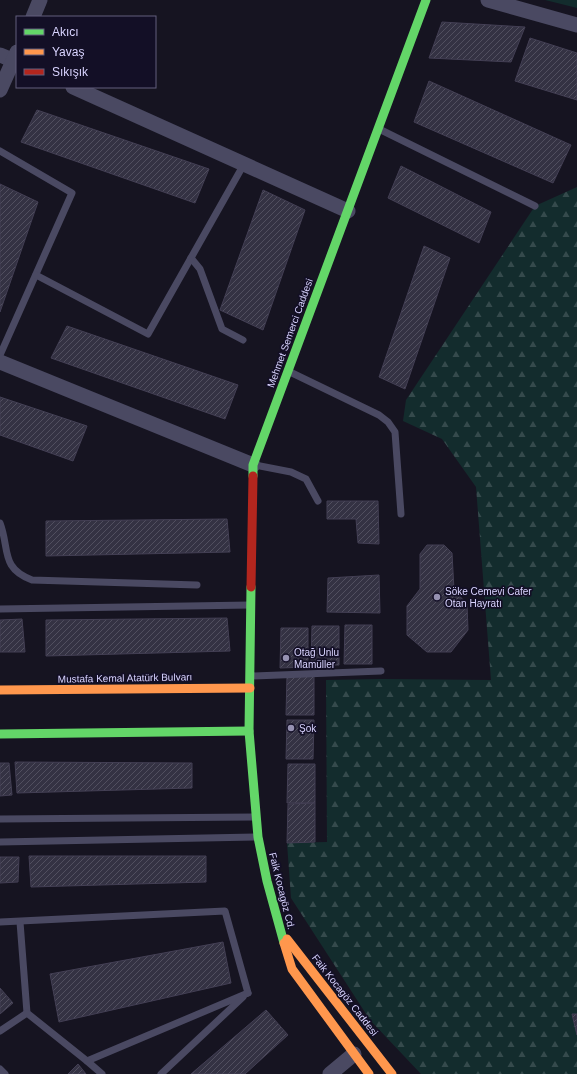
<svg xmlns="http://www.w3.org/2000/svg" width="577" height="1074" viewBox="0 0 577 1074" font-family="Helvetica,sans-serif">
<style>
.green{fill:#132c2d}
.forest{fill:url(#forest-firs)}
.building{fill:url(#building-hatch);stroke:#433f54}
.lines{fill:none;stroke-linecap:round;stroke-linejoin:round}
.lane{stroke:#4a4962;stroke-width:7}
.street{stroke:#4a4962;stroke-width:15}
.fast{stroke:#63d668;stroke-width:9}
.slow{stroke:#ff974d;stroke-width:9}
.jam{stroke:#b3261e;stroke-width:9}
.poi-dot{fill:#9591b1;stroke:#130f26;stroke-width:1.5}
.labels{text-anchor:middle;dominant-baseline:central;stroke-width:3.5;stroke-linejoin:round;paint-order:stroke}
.street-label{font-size:10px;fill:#d9d4ff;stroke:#130f26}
.poi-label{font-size:10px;fill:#d9d4ff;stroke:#130f26;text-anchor:start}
</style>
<defs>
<pattern id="forest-firs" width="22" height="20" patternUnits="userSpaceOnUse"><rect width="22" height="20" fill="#132c2d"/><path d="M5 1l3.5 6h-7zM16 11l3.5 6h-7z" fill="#354a4c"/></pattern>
<pattern id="building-hatch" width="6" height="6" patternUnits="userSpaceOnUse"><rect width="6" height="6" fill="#343243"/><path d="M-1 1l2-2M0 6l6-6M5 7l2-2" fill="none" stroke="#514f5f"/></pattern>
</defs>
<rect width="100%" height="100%" fill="#161421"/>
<!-- green -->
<path class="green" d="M545,0H577V8Z"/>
<!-- forest -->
<path class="forest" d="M577,187V1014H572L577,1035V1074H421L370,1020L291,898L287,843L327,842L326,680L382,679L491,680L476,487L442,439L403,421L406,400L535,206Z"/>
<!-- building -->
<g class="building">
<path d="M442,22L525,27L511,62L429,58Z"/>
<path d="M530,38L577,53V100L515,81Z"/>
<path d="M429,81L571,145L553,183L414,122Z"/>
<path d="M37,110L209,169L195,203L21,142Z"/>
<path d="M401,166L491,212L479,243L388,198Z"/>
<path d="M0,184L38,202L0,312Z"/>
<path d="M263,190L305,210L263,330L220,310Z"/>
<path d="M424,246L450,258L405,389L379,377Z"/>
<path d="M67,326L238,385L225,419L51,358Z"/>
<path d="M0,397L87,426L73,461L0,435Z"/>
<path d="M327,501H378L379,544L358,543L356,519H327Z"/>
<path d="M227,519L230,552L46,556V521Z"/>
<path d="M427,545H444L452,553L454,590L467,604L468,630L451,652H427L407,635V606L420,589V554Z"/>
<path d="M379,575L380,613L327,612L328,578Z"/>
<path d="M227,618L230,651L46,656V620Z"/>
<path d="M22,619L25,652H0V620Z"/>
<path d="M345,625H372V664H344Z"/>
<path d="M312,626H339V665H311Z"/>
<path d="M281,628H308V667L280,668Z"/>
<path d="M287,676H314V715H286Z"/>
<path d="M287,720H314L313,759H286Z"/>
<path d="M15,762L192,763V788L17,793Z"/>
<path d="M0,763H9L12,795L0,796Z"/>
<path d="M288,764H315V803H287Z"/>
<path d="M315,803V842L287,843L288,804Z"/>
<path d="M29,856H206V882L31,887Z"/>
<path d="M0,857H19L18,882L0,883Z"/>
<path d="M223,942L231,983L59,1022L50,974Z"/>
<path d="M0,988L13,1003L0,1014Z"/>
<path d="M266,1010L288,1035L245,1074H191Z"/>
<path d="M572,1014H577V1035Z"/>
<path d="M78,1064L86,1074H68Z"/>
</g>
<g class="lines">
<!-- lane -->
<g class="lane">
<path d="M379,129L535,206"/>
<path d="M0,151L72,193L0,355"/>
<path d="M191,258L200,269L222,329L243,340"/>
<path d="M36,275L148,334L244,164"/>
<path d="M290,372L379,415L388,422L395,432L401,514"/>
<path d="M255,465L291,472L306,479L318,501"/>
<path d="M0,523C10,549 0,568 32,580L197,585"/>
<path d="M0,609L250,605"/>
<path d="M252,676L381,671"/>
<path d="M0,819L254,817"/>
<path d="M0,842L255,837"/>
<path d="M0,922L225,911L248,993"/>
<path d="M20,922L27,1013L87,1061L248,993"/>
<path d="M0,1031L27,1013"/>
<path d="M87,1061L102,1074"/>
<path d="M0,1069L5,1074"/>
<path d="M161,1074L243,997"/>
</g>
<!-- street -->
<g class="street">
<path d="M488,0L577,25"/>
<path d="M33,17L40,0"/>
<path d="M0,55L17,62"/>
<path d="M73,87L348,211"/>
<path d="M0,90L17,52"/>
<path d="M0,362L253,465"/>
<path d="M330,1074L354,1054"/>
</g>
<!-- fast -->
<g class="fast">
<path d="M253,476V465L426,0"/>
<path d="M251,587L249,731L258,837L267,881L284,943"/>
<path d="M0,734L249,731"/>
</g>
<!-- slow -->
<g class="slow">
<path d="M0,690L250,688"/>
<path d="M287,939L392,1074"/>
<path d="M284,943L292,969L369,1074"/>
</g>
<!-- jam -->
<path class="jam" d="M251,587L253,476"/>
</g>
<!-- markers -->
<g class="poi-dot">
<circle cx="437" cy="597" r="4"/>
<circle cx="286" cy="658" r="4"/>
<circle cx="291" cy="728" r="4"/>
</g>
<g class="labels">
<!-- street labels -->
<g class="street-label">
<text transform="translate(290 333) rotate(-70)">Mehmet Semerci Caddesi</text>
<text transform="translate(125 678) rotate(-1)">Mustafa Kemal Atatürk Bulvarı</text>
<text transform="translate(282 891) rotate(76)">Faik Kocagöz Cd.</text>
<text transform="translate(345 995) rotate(52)">Faik Kocagöz Caddesi</text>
</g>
<!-- poi labels -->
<g class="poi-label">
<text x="445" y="591">Söke Cemevi Cafer<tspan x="445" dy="12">Otan Hayratı</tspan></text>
<text x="294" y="652">Otağ Unlu<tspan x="294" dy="12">Mamüller</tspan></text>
<text x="299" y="728">Şok</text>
</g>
</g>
<!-- legend -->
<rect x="16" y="16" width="140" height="72" fill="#130f26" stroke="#625e7d"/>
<rect x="24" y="29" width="20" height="6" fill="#63d668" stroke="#625e7d"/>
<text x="52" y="36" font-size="12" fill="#d9d4ff">Akıcı</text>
<rect x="24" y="49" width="20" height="6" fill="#ff974d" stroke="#625e7d"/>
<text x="52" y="56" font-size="12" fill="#d9d4ff">Yavaş</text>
<rect x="24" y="69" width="20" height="6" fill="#b3261e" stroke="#625e7d"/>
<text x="52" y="76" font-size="12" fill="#d9d4ff">Sıkışık</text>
</svg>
